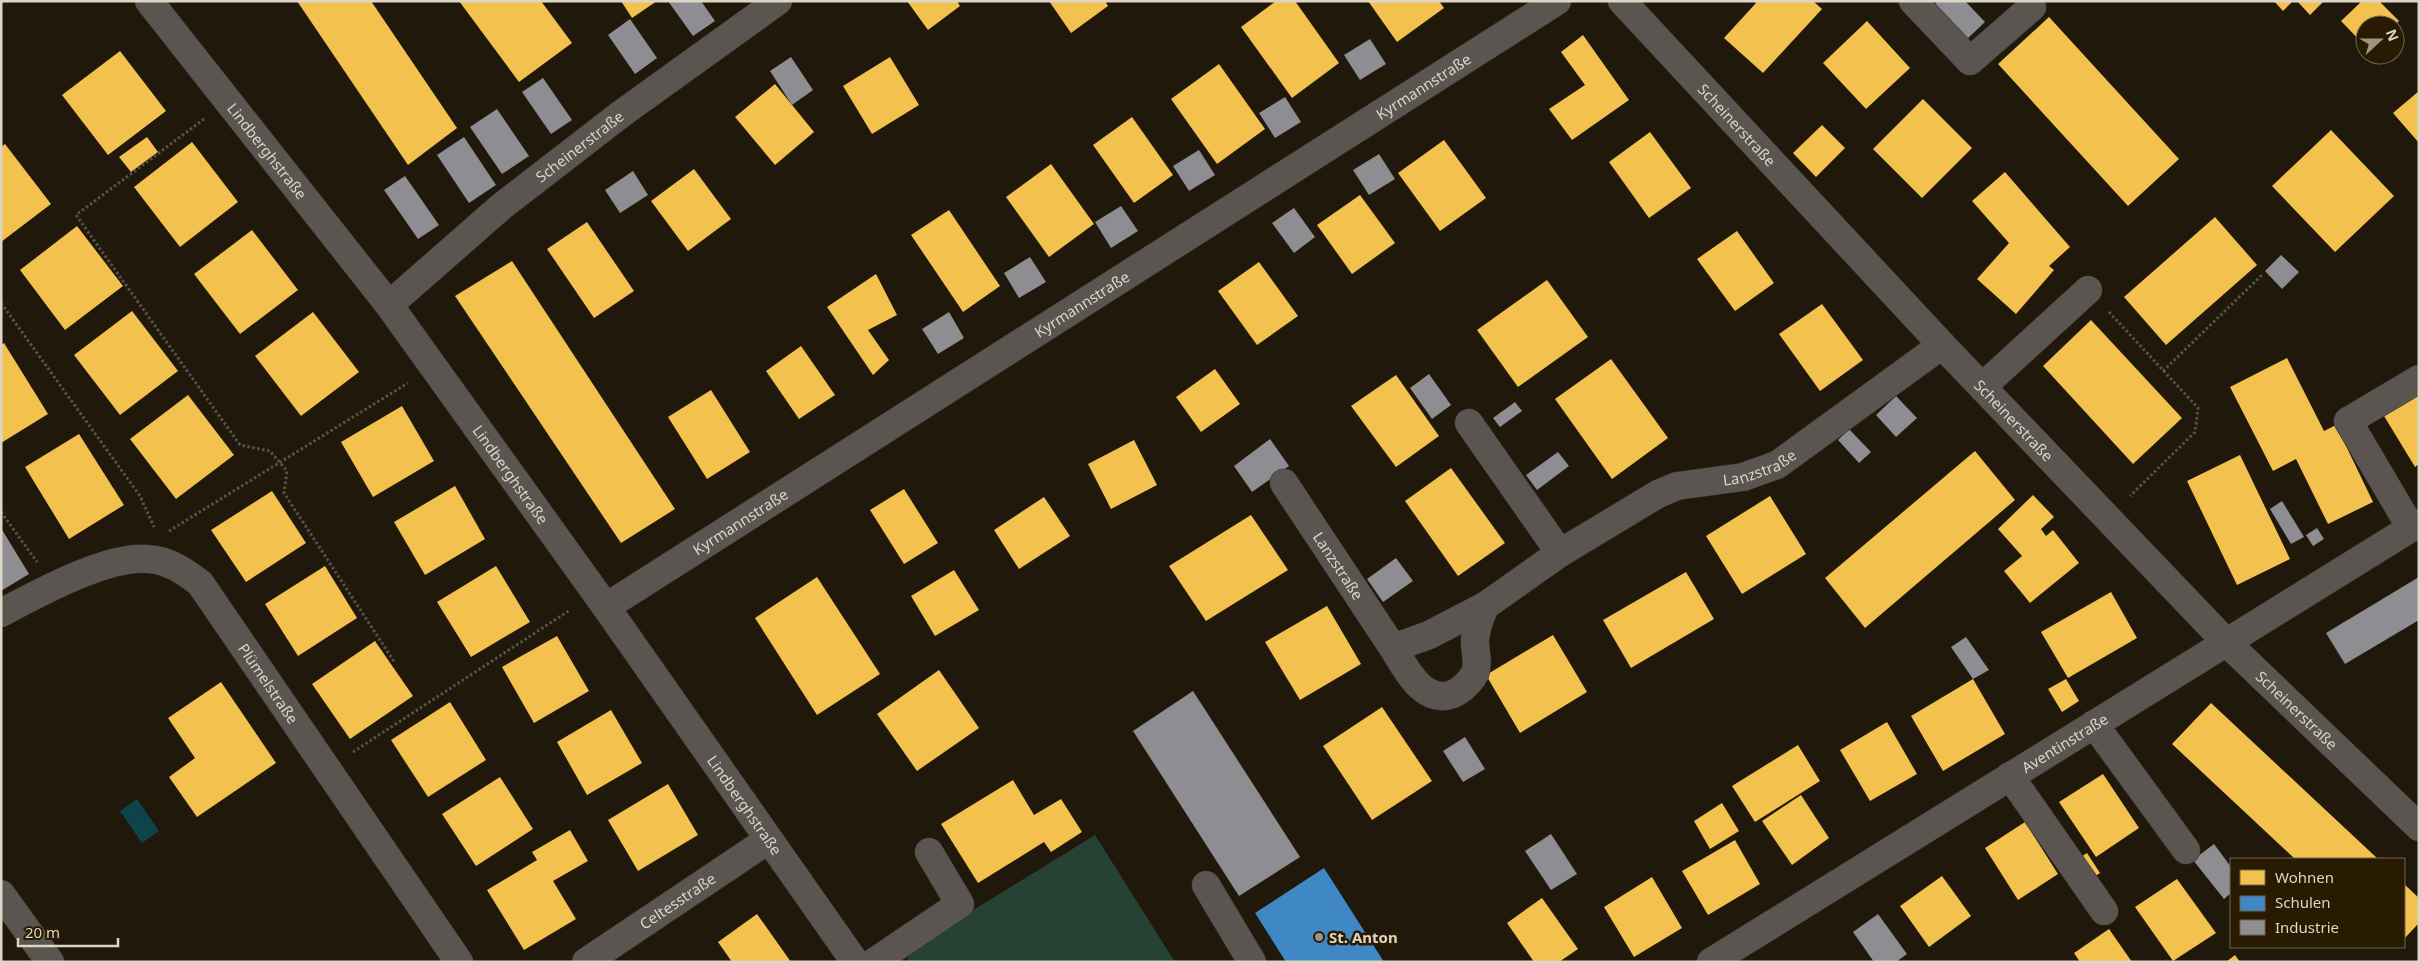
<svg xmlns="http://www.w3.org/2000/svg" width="2420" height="963" viewBox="0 0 2420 963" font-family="'Noto Sans',sans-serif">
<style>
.green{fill:#254234}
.water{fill:#0f434a}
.homes{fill:#f2c14e}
.schools{fill:#3f88c5}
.industry{fill:#8d8d92}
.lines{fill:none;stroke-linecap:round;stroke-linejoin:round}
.minor-casing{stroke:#393226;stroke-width:29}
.path{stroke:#57534c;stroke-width:3;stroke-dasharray:2.5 2.5;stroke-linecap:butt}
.minor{stroke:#5a5551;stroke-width:28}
.poi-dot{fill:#9c9384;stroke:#291b01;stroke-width:2}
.labels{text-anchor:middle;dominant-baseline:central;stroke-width:5;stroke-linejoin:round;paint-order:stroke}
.street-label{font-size:15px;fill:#dfd5c6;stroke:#291b01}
.poi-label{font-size:15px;font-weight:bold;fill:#dfd5c6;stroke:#291b01;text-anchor:start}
</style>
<rect width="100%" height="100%" fill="#20180a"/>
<!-- green -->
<path class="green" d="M1095,835L1175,962H907L910,949Z"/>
<!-- water -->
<path class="water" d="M137,799L159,831L142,843L120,811Z"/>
<!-- homes -->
<g class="homes">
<path d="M297,1H371L457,128L408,165Z"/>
<path d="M459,1H541L572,43L519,82Z"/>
<path d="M621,1H657L632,18Z"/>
<path d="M907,1H957L960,6L928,30Z"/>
<path d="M1049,1H1105L1108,6L1071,33Z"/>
<path d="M1276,1H1295L1339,63L1292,98L1241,27Z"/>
<path d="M1368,1H1439L1444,8L1397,42Z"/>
<path d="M1754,1H1813L1822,9L1763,73L1724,38L1756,3Z"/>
<path d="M2274,1H2293L2283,11Z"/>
<path d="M2297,1H2324L2310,15Z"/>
<path d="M2362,1H2379L2399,21L2394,25H2365V46L2341,21Z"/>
<path d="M2049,17L2179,159L2128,206L1998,64Z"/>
<path d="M1867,21L1910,68L1866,109L1823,63Z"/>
<path d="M1583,35L1629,100L1572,140L1549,109L1585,85L1561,52Z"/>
<path d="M120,51L166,111L108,155L62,95Z"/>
<path d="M890,57L919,105L872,134L843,86Z"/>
<path d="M1219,64L1265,129L1217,164L1171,99Z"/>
<path d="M775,84L814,132L775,165L735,117Z"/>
<path d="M2419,91V143L2393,113Z"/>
<path d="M1923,99L1972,148L1922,198L1873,149Z"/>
<path d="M1132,117L1173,175L1134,203L1093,145Z"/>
<path d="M1822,125L1845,148L1816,177L1793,153Z"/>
<path d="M2331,130L2394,196L2335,252L2272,186Z"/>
<path d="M1650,132L1691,188L1649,218L1609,162Z"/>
<path d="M147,137L158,152L131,172L119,157Z"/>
<path d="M1444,140L1486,198L1440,231L1398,173Z"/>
<path d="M192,142L238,202L180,247L134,187Z"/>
<path d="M5,144L51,204L1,242V147Z"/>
<path d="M1051,164L1094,224L1049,257L1006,197Z"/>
<path d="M694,169L731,219L688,251L651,201Z"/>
<path d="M2005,172L2070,247L2049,266L2054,270L2016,314L1977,279L2009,243L1972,201Z"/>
<path d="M1360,195L1395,243L1352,274L1317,225Z"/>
<path d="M949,210L1000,286L963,312L911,235Z"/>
<path d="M2215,217L2257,265L2166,345L2124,297Z"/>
<path d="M587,222L634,291L594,318L547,249Z"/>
<path d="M77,226L123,286L65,330L20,270Z"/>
<path d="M252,230L298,290L240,334L194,274Z"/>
<path d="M1737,231L1774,283L1735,311L1697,259Z"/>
<path d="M512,261L675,509L621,543L455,296Z"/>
<path d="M1259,262L1298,316L1257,345L1218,291Z"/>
<path d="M876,274L897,315L868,330L889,360L873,375L827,307Z"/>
<path d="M1547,280L1588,337L1518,387L1477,330Z"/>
<path d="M1822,304L1863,360L1820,391L1779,334Z"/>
<path d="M132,311L178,371L120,415L74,355Z"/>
<path d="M313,312L359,372L301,416L255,356Z"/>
<path d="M2091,320L2182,418L2133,464L2043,366Z"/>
<path d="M4,343L48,414L1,443V345Z"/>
<path d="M801,346L835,395L799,419L766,371Z"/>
<path d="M2287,358L2324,431L2336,425L2373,502L2328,524L2296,459L2273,471L2230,387Z"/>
<path d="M1611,359L1668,438L1612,479L1555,399Z"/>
<path d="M1215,369L1240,404L1201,432L1176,397Z"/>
<path d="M1396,375L1439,436L1396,467L1351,406Z"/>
<path d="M2419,389V464L2415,467L2381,411Z"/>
<path d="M711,390L750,452L707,479L668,417Z"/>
<path d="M188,395L234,455L176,499L130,439Z"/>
<path d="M402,406L434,461L373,497L341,442Z"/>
<path d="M79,434L124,505L69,539L25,467Z"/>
<path d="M1134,440L1157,485L1111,509L1088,464Z"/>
<path d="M1975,451L2015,500L1865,628L1825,578Z"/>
<path d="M2240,455L2290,559L2237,585L2187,481Z"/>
<path d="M1451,468L1505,543L1458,576L1405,501Z"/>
<path d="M455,486L485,539L425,575L394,522Z"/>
<path d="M904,489L938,543L904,564L870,510Z"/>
<path d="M272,491L306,543L246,582L211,530Z"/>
<path d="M2033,495L2054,517L2041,529L2046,536L2053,530L2079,563L2030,603L2004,571L2022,556L1998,529Z"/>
<path d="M1770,496L1806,554L1742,594L1706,536Z"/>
<path d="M1044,497L1070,536L1019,569L994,530Z"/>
<path d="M1251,515L1288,570L1206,621L1169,566Z"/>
<path d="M325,566L357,618L298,656L265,604Z"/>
<path d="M496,566L530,622L471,657L437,602Z"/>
<path d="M954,570L979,610L935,636L911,596Z"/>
<path d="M1686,572L1714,619L1631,668L1603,620Z"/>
<path d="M817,577L880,674L817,715L755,618Z"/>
<path d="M2111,592L2137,638L2068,678L2041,632Z"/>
<path d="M1327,606L1361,664L1300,700L1265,642Z"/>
<path d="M1553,635L1587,692L1520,733L1486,675Z"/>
<path d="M557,636L589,691L534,723L502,667Z"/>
<path d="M375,641L413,696L350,739L312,684Z"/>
<path d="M939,670L979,728L917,771L877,714Z"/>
<path d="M1973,679L2005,734L1943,771L1911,716Z"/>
<path d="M2066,679L2079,701L2062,712L2048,689Z"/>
<path d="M221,682L276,763L197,817L169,777L195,758L168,718Z"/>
<path d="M450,702L486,760L428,797L391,740Z"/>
<path d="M2211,703L2378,859H2295L2172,744Z"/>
<path d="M1382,707L1432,781L1372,820L1323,746Z"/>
<path d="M611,710L642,763L587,795L557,742Z"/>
<path d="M1887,722L1917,774L1870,801L1840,750Z"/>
<path d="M1798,745L1820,781L1755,822L1732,786Z"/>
<path d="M2103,774L2139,828L2096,857L2059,802Z"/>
<path d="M500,777L533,829L476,866L442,814Z"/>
<path d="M1013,780L1034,815L1061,799L1082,832L1051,852L1044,842L978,883L941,824Z"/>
<path d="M668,784L698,835L638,871L608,820Z"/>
<path d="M1801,795L1829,838L1792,865L1762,821Z"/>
<path d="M1722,803L1739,831L1710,849L1694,821Z"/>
<path d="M2025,822L2058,874L2018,900L1985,848Z"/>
<path d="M570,830L588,861L553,881L576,919L524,950L487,890L537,860L532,852Z"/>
<path d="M1735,840L1760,884L1708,915L1682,871Z"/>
<path d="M2087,853L2100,873L2088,881L2075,861Z"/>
<path d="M1942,876L1971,916L1929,947L1900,906Z"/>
<path d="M1652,877L1682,928L1634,957L1604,907Z"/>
<path d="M2177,879L2216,933L2173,961L2135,907Z"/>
<path d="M2404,884L2419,898V923L2404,939Z"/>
<path d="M1542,898L1578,949L1559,962H1534L1507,923Z"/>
<path d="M757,914L791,962H732L718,942Z"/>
<path d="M2109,929L2132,962H2080L2074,953Z"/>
<path d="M2235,955L2240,962H2226Z"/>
</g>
<!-- schools -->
<path class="schools" d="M1324,868L1384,962H1286L1255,913Z"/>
<!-- industry -->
<g class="industry">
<path d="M668,1H701L715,21L693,36Z"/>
<path d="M1938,1H1965L1985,22L1964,42L1931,8Z"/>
<path d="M630,19L657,58L635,74L608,35Z"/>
<path d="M1370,39L1386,64L1360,80L1344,55Z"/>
<path d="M791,57L813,90L792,105L770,71Z"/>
<path d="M543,78L572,120L551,134L522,92Z"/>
<path d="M1285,97L1301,122L1275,138L1259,113Z"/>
<path d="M497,109L529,156L502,174L470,127Z"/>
<path d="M464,137L496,185L469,203L437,155Z"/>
<path d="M1199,150L1215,175L1189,191L1173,166Z"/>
<path d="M1379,154L1395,179L1369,195L1353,170Z"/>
<path d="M633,171L648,195L620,213L605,190Z"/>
<path d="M405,176L439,225L418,239L384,190Z"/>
<path d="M1121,206L1138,231L1111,248L1095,222Z"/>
<path d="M1294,208L1315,237L1294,253L1272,223Z"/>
<path d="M2281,255L2299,272L2282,289L2265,271Z"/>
<path d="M1030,257L1046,282L1019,298L1004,273Z"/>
<path d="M949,312L964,338L938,354L922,329Z"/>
<path d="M1429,374L1451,405L1432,419L1410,388Z"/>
<path d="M1896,396L1917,418L1896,437L1876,415Z"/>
<path d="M1515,402L1522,411L1500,427L1493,418Z"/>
<path d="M1849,429L1871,452L1859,463L1838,440Z"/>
<path d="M1270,439L1289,466L1252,492L1234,466Z"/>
<path d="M1558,452L1569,466L1537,490L1526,475Z"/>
<path d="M2282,501L2304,537L2291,544L2270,509Z"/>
<path d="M1,528L29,574L1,591Z"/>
<path d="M2317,528L2324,539L2313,546L2306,535Z"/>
<path d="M1396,558L1413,581L1383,602L1367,579Z"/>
<path d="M2419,577V620L2345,664L2326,633Z"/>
<path d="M1966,637L1989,670L1973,679L1951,647Z"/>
<path d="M1193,691L1300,857L1239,896L1133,731Z"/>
<path d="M1465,737L1485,769L1463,782L1443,751Z"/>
<path d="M1551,834L1577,874L1551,890L1525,851Z"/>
<path d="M2214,844L2231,867V893L2224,899L2193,860Z"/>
<path d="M1878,914L1907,954L1896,962H1874L1853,932Z"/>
</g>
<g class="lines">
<!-- minor casing -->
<g class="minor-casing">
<g id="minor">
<path id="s1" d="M149,1L389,305L606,607L855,962"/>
<path id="s2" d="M1622,1L1942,345L2226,642L2419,827"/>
<path d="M1913,1L1970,61L2032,7"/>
<path id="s3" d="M389,305L502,206L621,114L778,1"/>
<path d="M1982,387L2088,290"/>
<path d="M1469,423L1560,553"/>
<path id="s4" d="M1284,483L1393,648L1429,635L1485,606L1560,553L1658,494L1677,486L1743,477L1777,465L1942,345"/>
<path d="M2411,528L2348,421L2419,379"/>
<path id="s5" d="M606,607L1557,1"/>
<path id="s6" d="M1,613C37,594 107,555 148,559C168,560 184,571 200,583L459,962"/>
<path d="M1393,648C1406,669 1423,705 1453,694C1462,690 1471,681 1475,673C1479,663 1475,652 1475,642C1475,629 1480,618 1485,606"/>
<path d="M2094,724L2186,850"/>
<path d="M2010,776L2104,911"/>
<path d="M1206,885L1252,962"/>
<path d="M1,894L50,962"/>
<path id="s7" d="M586,962L768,840"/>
<path d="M874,962L960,904L929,852"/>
<path id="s8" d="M1711,962L2419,523"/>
</g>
</g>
<!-- path -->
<g class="path">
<path d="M204,119L76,215L240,445L270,451L287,471L284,493L395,663"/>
<path d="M1,303L140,496L154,527"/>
<path d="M2109,312L2198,408L2195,432L2130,496"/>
<path d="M2163,371L2263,274"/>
<path d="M1,512L37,562"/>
<path d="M169,531L408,383"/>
<path d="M353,752L570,610"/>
</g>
<!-- minor -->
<use href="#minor" class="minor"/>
</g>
<!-- markers -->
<circle class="poi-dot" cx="1319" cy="937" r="5"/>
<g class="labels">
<!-- street labels -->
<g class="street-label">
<text stroke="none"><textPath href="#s5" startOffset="969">Kyrmannstraße</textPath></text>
<text stroke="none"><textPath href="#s2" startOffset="169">Scheinerstraße</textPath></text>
<text stroke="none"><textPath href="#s3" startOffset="248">Scheinerstraße</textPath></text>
<text stroke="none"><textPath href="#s1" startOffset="191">Lindberghstraße</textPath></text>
<text stroke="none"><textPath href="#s5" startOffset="564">Kyrmannstraße</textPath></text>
<text stroke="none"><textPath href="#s2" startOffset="574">Scheinerstraße</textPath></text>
<text stroke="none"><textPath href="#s4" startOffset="611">Lanzstraße</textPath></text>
<text stroke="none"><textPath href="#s1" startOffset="596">Lindberghstraße</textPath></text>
<text stroke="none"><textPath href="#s5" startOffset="159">Kyrmannstraße</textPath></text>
<text stroke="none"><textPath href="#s4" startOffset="99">Lanzstraße</textPath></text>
<text stroke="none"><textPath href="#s6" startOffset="338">Plümelstraße</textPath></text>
<text stroke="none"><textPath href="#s2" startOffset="979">Scheinerstraße</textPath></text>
<text stroke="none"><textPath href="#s8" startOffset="416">Aventinstraße</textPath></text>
<text stroke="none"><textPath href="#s1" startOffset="1001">Lindberghstraße</textPath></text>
<text stroke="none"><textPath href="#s7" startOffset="110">Celtesstraße</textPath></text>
</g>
<!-- poi labels -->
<g class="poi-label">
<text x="1329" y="937">St. Anton</text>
</g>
</g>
<!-- border -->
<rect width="2420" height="963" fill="none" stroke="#dfd5c6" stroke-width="5"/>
<!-- legend -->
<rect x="2230" y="858" width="175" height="90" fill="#291b01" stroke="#726550"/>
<rect x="2240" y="870" width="25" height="15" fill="#f2c14e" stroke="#726550"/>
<text x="2275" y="883" font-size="15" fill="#dfd5c6">Wohnen</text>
<rect x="2240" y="896" width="25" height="15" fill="#3f88c5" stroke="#726550"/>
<text x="2275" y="908" font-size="15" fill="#dfd5c6">Schulen</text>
<rect x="2240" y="920" width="25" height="15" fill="#8d8d92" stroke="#726550"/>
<text x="2275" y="933" font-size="15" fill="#dfd5c6">Industrie</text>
<!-- north arrow -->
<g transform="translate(2380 40) rotate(69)"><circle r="24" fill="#291b01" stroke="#726550"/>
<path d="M0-4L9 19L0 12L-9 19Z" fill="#9c9384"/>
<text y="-8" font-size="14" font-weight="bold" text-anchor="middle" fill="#dfd5c6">N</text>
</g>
<!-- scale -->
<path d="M18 938v8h100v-8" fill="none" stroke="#dfd5c6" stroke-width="2.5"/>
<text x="25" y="938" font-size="15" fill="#dfd5c6" stroke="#291b01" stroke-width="4" paint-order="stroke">20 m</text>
</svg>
